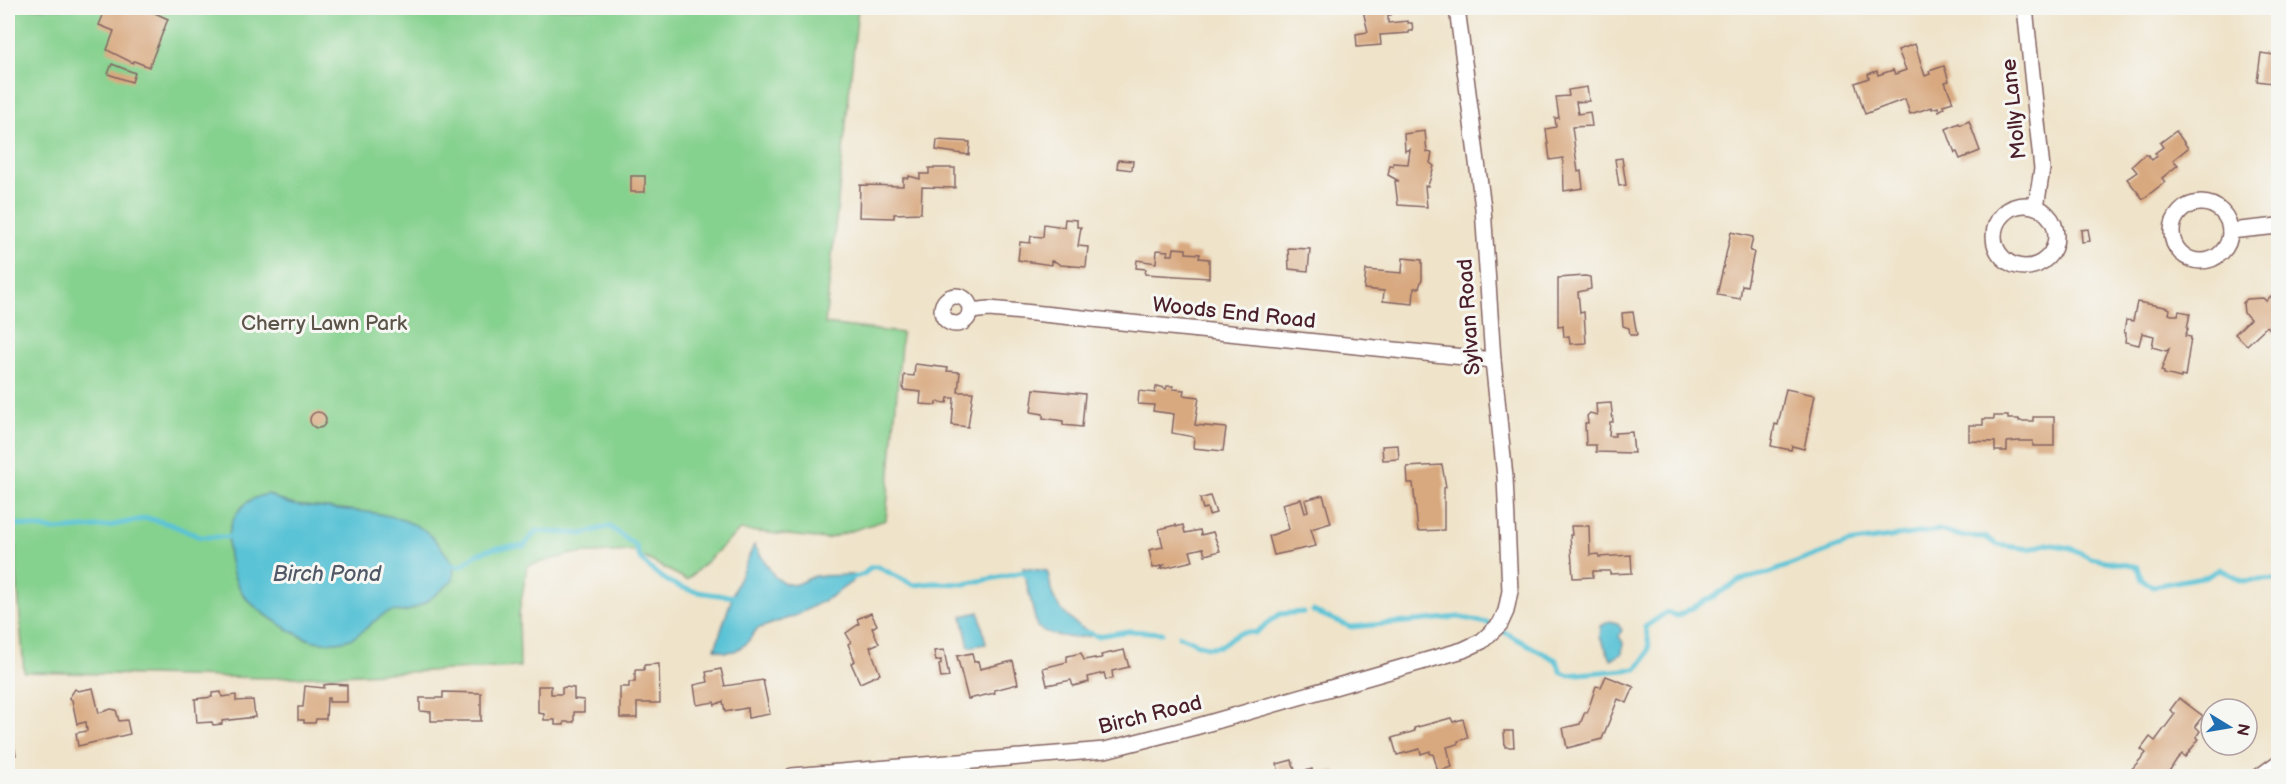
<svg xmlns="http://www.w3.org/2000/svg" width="2286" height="784" viewBox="0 0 2286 784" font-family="'Balsamiq Sans',sans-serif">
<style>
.green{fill:#85d18e;stroke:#68785c;stroke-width:1.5}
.water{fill:#5ac3d6;stroke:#527180;stroke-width:1.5}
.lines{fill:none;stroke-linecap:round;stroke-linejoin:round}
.stream{stroke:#5ac3d6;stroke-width:5}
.building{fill:#d8a87f}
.street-casing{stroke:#846462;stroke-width:18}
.street{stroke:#fff;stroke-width:15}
.labels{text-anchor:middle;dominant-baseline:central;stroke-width:6;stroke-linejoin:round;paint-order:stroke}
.street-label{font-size:21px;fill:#4a1f2b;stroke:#f6f6f2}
.park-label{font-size:21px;fill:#5c5449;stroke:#f6f6f2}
.water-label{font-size:22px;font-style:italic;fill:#505867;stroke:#f6f6f2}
</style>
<rect width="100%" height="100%" fill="#f6f6f2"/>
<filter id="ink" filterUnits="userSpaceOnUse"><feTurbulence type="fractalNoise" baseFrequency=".0167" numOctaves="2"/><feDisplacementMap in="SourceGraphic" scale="12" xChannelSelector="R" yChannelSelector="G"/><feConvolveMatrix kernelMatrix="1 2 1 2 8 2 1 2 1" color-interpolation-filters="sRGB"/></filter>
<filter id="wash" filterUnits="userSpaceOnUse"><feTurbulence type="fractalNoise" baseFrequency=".008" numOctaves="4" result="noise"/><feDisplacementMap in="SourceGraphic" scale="24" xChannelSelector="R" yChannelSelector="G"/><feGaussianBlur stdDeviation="1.35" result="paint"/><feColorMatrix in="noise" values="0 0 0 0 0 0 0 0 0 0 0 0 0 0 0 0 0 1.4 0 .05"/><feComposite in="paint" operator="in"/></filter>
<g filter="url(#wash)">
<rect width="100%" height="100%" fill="#efe3c9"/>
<!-- green -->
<path class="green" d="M8,8H858L825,324L902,333L886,520L826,539L740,530L687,580L632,551L572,554L527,566L519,614L520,667L270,678L24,672L8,456Z"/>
<!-- water -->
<g class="water">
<path d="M268,494C276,498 285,503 294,505C332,510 391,508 424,530C436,538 445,553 454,565L453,580C441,591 422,607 407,611C402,613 395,610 389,612C372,618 362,638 343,641C335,643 319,643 311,640C294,635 253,609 243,594C221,560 219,503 268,494Z"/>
<path d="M754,545L774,576L784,583L794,585L815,576L852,575L853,581L832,596L797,615L757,629L746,644L735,651L725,652L715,649L735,588Z"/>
<path d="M1023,568L1047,571C1051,579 1049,590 1054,598C1060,611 1078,629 1092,632L1091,636C1075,639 1051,637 1037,627Z"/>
<path d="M979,612L986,644L969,647L962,616Z"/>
<path d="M1610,621L1617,623L1622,630L1619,636L1623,643L1622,654L1611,659L1600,637L1601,626Z"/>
</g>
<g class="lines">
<!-- stream -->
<g class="stream">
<path d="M8,523L55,530L109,526L147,518L172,525L200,537H234"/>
<path d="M447,565L462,566C481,547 498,547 524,546L536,531L583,534L609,526L636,546C638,557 642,561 651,569C676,592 705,594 738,597"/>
<path d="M849,579L864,574L871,567H878L914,585L934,583L965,584L1024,572L1028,578"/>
<path d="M1313,611L1351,627L1459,617L1487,623L1556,660L1562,673L1567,675L1636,669C1651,654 1651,646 1645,627L1667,612L1677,616L1709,599L1740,580L1769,573L1848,543L1939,530L1961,536L1985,537L1998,545L2029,549L2047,544L2071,548L2090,558L2138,567L2142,581L2153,586L2208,576L2220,569L2242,581L2278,579"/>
<path d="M1087,632L1097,636L1129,631L1162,633"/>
<path d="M1179,636C1189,638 1201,648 1211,647C1234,647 1228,628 1255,633L1280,614L1303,612"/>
</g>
</g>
<g id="blocks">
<!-- building -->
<g class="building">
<path d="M106,8L122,11L123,8H144L168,19L149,67L134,61L133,63L107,50L114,31L99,25Z"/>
<path d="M1364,8H1390L1391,15H1388V23L1408,21V23H1412L1413,31H1409V33L1380,35L1381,45L1357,47L1356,34L1368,32L1364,15Z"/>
<path d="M1915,44L1925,76L1930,74L1929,71L1944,66L1949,81L1945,82L1953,102L1943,105L1944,108L1939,111L1938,107L1932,109V107L1910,114L1905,99L1865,114L1855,83L1869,78L1868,74L1877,71L1878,75L1893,70L1895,74L1906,70L1898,50Z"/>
<path d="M2275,51H2278V81L2272,80V83L2257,81L2261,53L2274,55Z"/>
<path d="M112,64L135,73L132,82L108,74Z"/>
<path d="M1587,87L1589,101L1576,102L1578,114L1590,112L1592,126L1572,127L1578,172L1581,171L1583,188L1564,191L1563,158L1550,160L1546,129L1556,127L1555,118H1559L1556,97L1569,96L1568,90Z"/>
<path d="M1969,121L1980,151L1960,159L1957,152L1955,153L1946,129L1959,123L1960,125Z"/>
<path d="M1425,131L1427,152L1432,153L1430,163L1434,166L1428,186H1425L1427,207L1398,205L1395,181H1399L1388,175L1390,165L1393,166V163L1408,164L1410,149L1405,151L1404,134Z"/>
<path d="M2176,131L2188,148L2173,160L2178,165L2162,178L2165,182L2143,199L2127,179L2137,172L2132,166L2144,155H2148L2152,160L2157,156L2155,153L2163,147L2160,143Z"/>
<path d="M937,140L970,142L969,155L936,150Z"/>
<path d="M1622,158L1626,185L1619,186L1615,159Z"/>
<path d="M1118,160L1133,161L1132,170L1117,168Z"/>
<path d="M929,168H955V188L922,187L921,213L894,214V218L859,217L860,185L903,186V178H909V176L920,179V174H929Z"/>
<rect x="631" y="176" width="14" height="16"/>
<path d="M1065,219L1077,220V227H1081L1078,246L1088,247L1086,267L1060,265L1056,262L1051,261V265L1018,260L1020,242L1030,243L1031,236L1043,237L1044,224L1064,227Z"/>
<path d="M2088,229L2090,241L2082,242L2081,230Z"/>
<path d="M1731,232L1753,237L1750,251L1754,252L1747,286L1742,285L1740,299L1717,295Z"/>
<path d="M1174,248L1186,249V253L1200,254L1199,258L1209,259V278L1145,274L1146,269L1136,268L1137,260L1156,263L1157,250L1168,251L1167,255H1173Z"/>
<path d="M1288,248L1310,249L1308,271L1289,269Z"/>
<path d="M1403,258L1422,260V279L1419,288H1414L1413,304L1383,301L1384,291L1364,289L1366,270L1402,273Z"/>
<path d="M1585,276L1590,277L1591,289L1578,292L1580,313L1584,312L1586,343L1570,344L1569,336L1564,337L1563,326L1558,327V278Z"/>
<path d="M2271,296L2278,303V337L2267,326L2247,345L2235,334L2250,319L2244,313L2243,303L2247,299L2263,298L2266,301Z"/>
<path d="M2137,302L2165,307L2170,309L2169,314L2172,315H2178L2179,311L2190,313L2187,329H2188L2185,336L2191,337L2185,377L2181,376V378L2164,374V372L2161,371L2169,349L2166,351L2152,347L2154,336L2142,333L2139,345L2125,342L2126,333H2124L2126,320L2133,321Z"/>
<path d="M1633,312L1637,335H1630L1629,328L1623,326L1622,313Z"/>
<path d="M915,364L948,368L947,371L960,372L958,392H973L968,427L952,425L954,398H948L947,403L936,402V405L920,404L921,392L903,390L904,375L914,376Z"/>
<path d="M1158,386L1166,389L1167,386H1173V389L1184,390L1183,395L1199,397L1195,425L1226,428L1223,451L1193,448L1194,437L1172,433L1174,414L1153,411L1154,405L1138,404L1139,391L1155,393L1156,387Z"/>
<path d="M1034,389L1085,394L1082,427L1063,425V421L1043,418V414L1031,412Z"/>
<path d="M1786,389L1815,395L1804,449L1792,446L1791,450L1771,446L1775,424L1778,425Z"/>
<path d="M1611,403L1613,422H1610L1609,436H1615V433L1632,432L1634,453L1596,452V445H1586L1585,423H1588L1587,416L1590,413L1597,415L1596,404Z"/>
<circle cx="318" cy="420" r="8"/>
<path d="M1994,416H2008V419H2019V421H2033V417H2054V446H2033V441H2019L2007,442V451H1995V442L1969,441V425H1983V419H1994Z"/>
<path d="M1398,445L1399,459L1383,460L1382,446Z"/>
<path d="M1442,465L1446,487L1444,488V530L1418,531L1413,483H1408L1407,467Z"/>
<path d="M1323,495L1331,523L1311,529L1316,546L1274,555L1269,536L1289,529L1282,504L1301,499L1305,513L1308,511L1305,500Z"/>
<path d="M1210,496L1216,513L1209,515L1207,508L1203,509L1200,499Z"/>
<path d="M1176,525V527L1183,525L1185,533L1200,530L1201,535L1213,532L1220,551L1205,555L1203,548L1190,551L1193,561L1160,569L1164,565L1153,568L1149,550L1163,547L1159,529Z"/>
<path d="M1571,526H1589L1590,555L1598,554L1599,557L1631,555L1632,573L1610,574V571H1593V577L1573,578L1570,535H1572Z"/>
<path d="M871,613L877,625L872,628L879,643L870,647L880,674L860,683L851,663L855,661L848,644L851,642L846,633L859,624L857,619Z"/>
<path d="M944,650L949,677L941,678L939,665L941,664V660L936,661L934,651Z"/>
<path d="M1124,650L1129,667L1112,671L1113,678L1106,680L1104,673L1088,677L1089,682L1073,686L1071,680L1047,685L1043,668L1067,662V656L1081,653L1084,660L1095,658V659L1102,658L1101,655Z"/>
<path d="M972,653L974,662L978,661L980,669L1013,661L1018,684L994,690L995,693L968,699L957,656Z"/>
<path d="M659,664L660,703H637V718H620V687H629V682H635V670H644V665Z"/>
<path d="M721,669L725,686L763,680L770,714L748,718L747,708L725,712L723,701L715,705L714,702L697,705L694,685L708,682L706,672Z"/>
<path d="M1606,676L1634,687L1627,703L1618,699L1602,739L1567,748L1563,728L1580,724L1585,712L1587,713L1596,686L1601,687Z"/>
<path d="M330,684L347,685V702H329V698H327L326,719H316L315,723H304V720H298V707H303L305,686L324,688V685Z"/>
<path d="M538,686H551V694H562V688L565,687L574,688V699L584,700V712H574V722H564V725H555V720H544V714L538,713Z"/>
<path d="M93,688L99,713L111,709L116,710L119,721L127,720L130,734L78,746L76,733L87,731L86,722L77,724L72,700L69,698L75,689L78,691Z"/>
<path d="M221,692L222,697L236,695V701L253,700L255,717L222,721V724L213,725L212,722L197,723L195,699L212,697V693Z"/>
<path d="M443,692L481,693V721H431V712L420,711V698H443Z"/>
<path d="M2179,698L2203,716L2195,726L2200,731L2196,737L2199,739L2185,757L2182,754L2177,759L2166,776H2137L2130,771L2146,753L2141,749L2150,737L2155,741L2175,714L2170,710Z"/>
<path d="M1451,718L1453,722L1463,719L1468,738L1458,741V744L1447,747L1452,767L1438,771L1433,754H1430V751L1421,754L1420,749L1397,755L1392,738L1415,731L1414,728Z"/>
<path d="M1504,731H1513L1514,747H1505Z"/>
<path d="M12,738L16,755L8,757V739Z"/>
<path d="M1292,760L1296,774L1312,769L1313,775L1335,770L1337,776H1278L1279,774L1277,764Z"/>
</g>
</g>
</g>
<g filter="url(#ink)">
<use href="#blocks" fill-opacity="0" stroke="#846462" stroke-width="1.5"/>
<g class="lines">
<!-- street casing -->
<g class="street-casing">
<g id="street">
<path d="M2025,8L2042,169L2036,207"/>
<circle cx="2201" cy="232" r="29"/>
<circle cx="2025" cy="236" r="31"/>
<path d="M2230,231L2278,226"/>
<circle cx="956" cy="310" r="14"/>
<path d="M970,311L989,309L1033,313L1493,360"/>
<path d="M792,776L1105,750L1195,727L1463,650L1482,641L1500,624L1506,611L1510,591L1505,477L1493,360L1483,208L1457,8"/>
<path d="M2260,776L2278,763"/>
</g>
</g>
<!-- street -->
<use href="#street" class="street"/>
</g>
</g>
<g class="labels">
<!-- street labels -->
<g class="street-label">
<text transform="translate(2014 109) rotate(-96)">Molly Lane</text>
<text transform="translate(1234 313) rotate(6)">Woods End Road</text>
<text transform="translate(1469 317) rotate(-94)">Sylvan Road</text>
<text transform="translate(1150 715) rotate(-14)">Birch Road</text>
</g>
<!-- park labels -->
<g class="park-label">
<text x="324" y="323">Cherry Lawn Park</text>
</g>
<!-- water labels -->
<g class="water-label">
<text x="327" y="574">Birch Pond</text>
</g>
</g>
<!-- margin -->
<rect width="2286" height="784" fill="none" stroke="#f6f6f2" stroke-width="30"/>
<!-- north arrow -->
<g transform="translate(2229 727) rotate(101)"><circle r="28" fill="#f6f6f2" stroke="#b1a0a2" stroke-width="1.5"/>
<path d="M0-4.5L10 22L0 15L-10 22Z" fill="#1f6fb2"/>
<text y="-9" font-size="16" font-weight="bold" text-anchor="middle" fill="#4a1f2b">N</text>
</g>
</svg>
